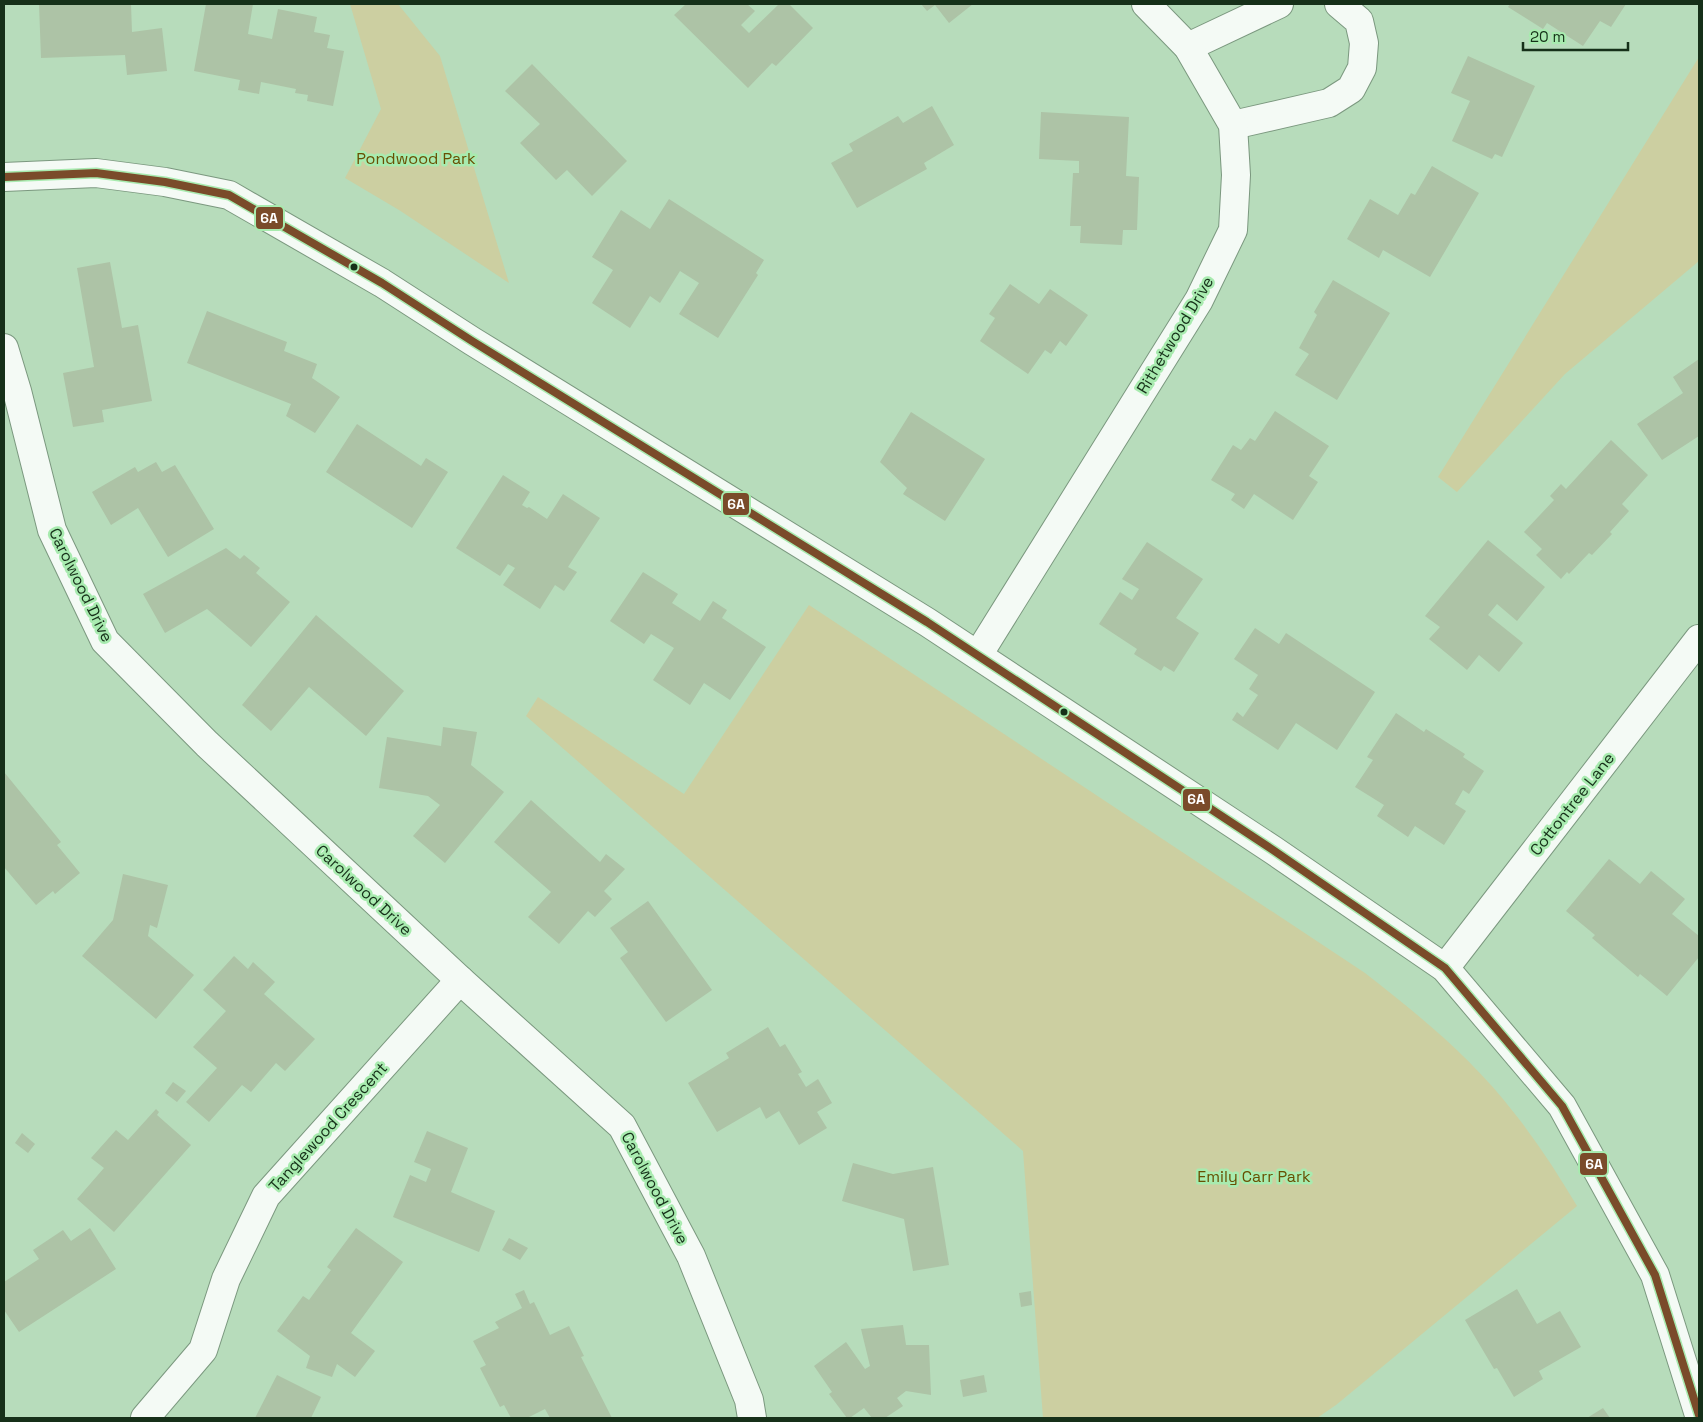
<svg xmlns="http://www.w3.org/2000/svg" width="1703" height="1422" viewBox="0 0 1703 1422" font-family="'Space Grotesk',sans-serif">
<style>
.green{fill:#cccfa1}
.building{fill:#adc3a6}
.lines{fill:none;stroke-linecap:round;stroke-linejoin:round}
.minor-casing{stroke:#7b987f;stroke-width:30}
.minor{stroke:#f4faf5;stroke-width:28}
.bus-1-casing{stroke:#a8ebaf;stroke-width:11}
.bus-1{stroke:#7a4b2a;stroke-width:8}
.bus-dot{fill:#163019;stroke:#a8ebaf;stroke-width:2}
.labels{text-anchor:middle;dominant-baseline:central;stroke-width:5;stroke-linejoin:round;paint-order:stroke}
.park-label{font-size:16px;fill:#684f03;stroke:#a8ebaf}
.street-label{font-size:16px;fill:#163019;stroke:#a8ebaf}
.line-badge{stroke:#a8ebaf;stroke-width:2}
.badge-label{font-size:14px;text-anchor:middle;font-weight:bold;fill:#fff}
</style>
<rect width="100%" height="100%" fill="#b7dcbb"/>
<!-- green -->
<g class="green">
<path d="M350,4H398L440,56L509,283L399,210L345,178L381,109Z"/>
<path d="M1699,57V261L1565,374L1457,492L1438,477Z"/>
<path d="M809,605L1365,973C1419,1015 1473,1059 1515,1114C1538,1143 1558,1174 1577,1206L1336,1405L1317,1418H1043L1023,1151L526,716L538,697L684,794Z"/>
</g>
<!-- building -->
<g class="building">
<path d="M39,4H131L132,32L162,28L167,71L127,75L125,55L41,58Z"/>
<path d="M206,4H253L248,34L272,39L278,9L317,17L314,32L330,35L327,48L344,51L333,106L307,101L308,95L295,93L296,89L261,82L259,94L238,90L240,80L194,71Z"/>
<path d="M686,4H747L755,11L741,25L749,33L779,4H789L813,28L776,66L772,63L748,88L674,15Z"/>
<path d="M921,4H973L949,23L935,5L927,11Z"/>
<path d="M1510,4H1626L1611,27L1600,21L1583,46L1547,23L1543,29L1508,7Z"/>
<path d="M1468,56L1535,86L1502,157L1495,154L1492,159L1452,141L1470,101L1451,93Z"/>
<path d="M532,64L627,161L592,196L567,170L556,180L520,143L540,124L505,91Z"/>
<path d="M932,106L954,145L924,163L927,169L857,208L831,163L853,151L849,144L898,116L903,123Z"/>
<path d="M1041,112L1129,117L1126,176L1139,177L1137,230H1123L1122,245L1080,243L1081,226H1070L1073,173H1079V161L1039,159Z"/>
<path d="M1432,166L1479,193L1430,277L1383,250L1379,258L1347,239L1370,199L1398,215L1411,193L1415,195Z"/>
<path d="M669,199L764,260L756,273L758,275L718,338L679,314L699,283L680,271L660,303L650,296L630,328L592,303L613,270L592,257L621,210L650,229Z"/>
<path d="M110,262L122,328L138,325L152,401L102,410L104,422L73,427L63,373L94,367L77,268Z"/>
<path d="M1333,280L1390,313L1337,400L1295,375L1309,354L1299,348L1317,315L1314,312Z"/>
<path d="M1010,284L1039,304L1050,289L1088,315L1066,346L1060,341L1051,354L1045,350L1028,374L980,341L995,318L989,314Z"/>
<path d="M207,311L287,342L284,351L317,364L312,378L340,397L315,433L286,416L291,404L187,363Z"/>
<path d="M1699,359V436L1662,460L1637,424L1683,393L1673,377Z"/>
<path d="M1275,411L1329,446L1309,476L1318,482L1293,520L1254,494L1244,509L1231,500L1235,494L1211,480L1233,445L1241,450L1250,438L1255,441Z"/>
<path d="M911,412L985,459L945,521L903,494L907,488L880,462Z"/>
<path d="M357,424L421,466L426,458L448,472L412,528L326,472Z"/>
<path d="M1611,440L1648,475L1622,504L1629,511L1610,532L1612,534L1592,555L1589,553L1569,574L1567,572L1561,579L1536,555L1542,549L1524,532L1554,500L1550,496L1561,484L1566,489Z"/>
<path d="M156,462L162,472L175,465L214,529L168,557L138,508L111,525L92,492L135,467L138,472Z"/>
<path d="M503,475L530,492L522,505L527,508L529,507L547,519L563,494L600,518L568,567L577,572L564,591L555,585L540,609L503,585L515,568L508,564L500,576L456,548Z"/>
<path d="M1488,540L1545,587L1517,621L1497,604L1488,615L1523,643L1499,672L1479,655L1467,670L1429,639L1440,627L1425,616Z"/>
<path d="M1147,542L1203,579L1176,618L1199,633L1174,672L1164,666L1161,671L1134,654L1137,649L1099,624L1120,592L1132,600L1139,589L1122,579Z"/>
<path d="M226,548L240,559L244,555L260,568L256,573L290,602L251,647L207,609L165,633L143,594Z"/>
<path d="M643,572L678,594L672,603L700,621L713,601L727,610L722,618L766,647L730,700L704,683L690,705L653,680L674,648L651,634L644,644L610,621Z"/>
<path d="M316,615L404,691L366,736L309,687L271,731L242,705Z"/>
<path d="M1255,628L1279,644L1286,633L1375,692L1337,750L1296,723L1278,750L1232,720L1237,712L1243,717L1258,695L1249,689L1258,675L1234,659Z"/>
<path d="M1396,713L1424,732L1426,729L1465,754L1463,757L1484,771L1469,794L1463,790L1455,804L1466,811L1444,845L1415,826L1408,837L1377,816L1384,805L1355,787L1373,760L1367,757Z"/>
<path d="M443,727L477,732L471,765L504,792L445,863L413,836L440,805L428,796L379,788L387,737L441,746Z"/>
<path d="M4,772L61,842L57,845L80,873L55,894L53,891L36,905L4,867Z"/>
<path d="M531,800L600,862L606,854L625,869L604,891L612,899L595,917L588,911L559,944L528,917L551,892L494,842Z"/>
<path d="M1609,859L1640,884L1651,871L1685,899L1672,914L1699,936V957L1667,996L1640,974L1638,977L1592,938L1595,935L1566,911Z"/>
<path d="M123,874L168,885L157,928L150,925L148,936L194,975L156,1019L82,956L113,920Z"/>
<path d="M648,901L712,990L666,1022L620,958L628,952L610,928Z"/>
<path d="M234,956L248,969L253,962L275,982L264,994L315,1039L285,1071L276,1063L251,1092L242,1085L209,1122L186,1102L217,1068L193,1047L226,1011L203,990Z"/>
<path d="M768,1027L780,1047L785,1044L802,1072L798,1074L806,1087L818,1079L832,1103L817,1112L827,1128L799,1145L779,1111L766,1119L760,1107L717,1132L688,1083L729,1058L726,1053Z"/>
<path d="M173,1082L186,1091L177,1102L165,1093Z"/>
<path d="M156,1109L159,1112L157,1115L191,1145L114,1232L77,1199L104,1168L91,1158L116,1130L128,1140Z"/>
<path d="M427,1131L468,1148L451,1192L495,1211L479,1252L393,1217L410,1175L426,1182L431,1169L414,1162Z"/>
<path d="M22,1133L35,1144L28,1153L15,1143Z"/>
<path d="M853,1163L893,1174L933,1167L949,1265L913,1271L904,1219L842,1201Z"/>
<path d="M90,1228L116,1269L19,1332L4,1310V1282L39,1259L33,1250L63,1230L71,1241Z"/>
<path d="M356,1228L403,1262L351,1333L375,1351L355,1377L337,1364L332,1377L306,1368L310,1356L277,1331L303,1296L309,1300L331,1270L327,1267Z"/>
<path d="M509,1238L528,1248L520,1260L502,1250Z"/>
<path d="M1517,1289L1537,1324L1560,1311L1581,1347L1539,1371L1543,1379L1514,1397L1497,1368L1494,1369L1465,1320Z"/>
<path d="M524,1290L530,1304L534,1302L550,1335L569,1326L584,1356L581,1357L612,1418H550L545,1409L527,1418H511L504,1405L500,1407L480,1368L486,1365L473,1341L499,1328L495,1322L522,1308L515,1294Z"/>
<path d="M1031,1291L1032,1305L1021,1307L1019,1293Z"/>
<path d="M903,1325L906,1345H929L931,1395L906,1391L897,1398L903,1406L885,1418H872L864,1408L850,1418H847L829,1394L832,1392L814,1366L846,1342L865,1369L870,1366L861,1329Z"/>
<path d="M277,1375L321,1397L311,1418H255Z"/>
<path d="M984,1375L987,1392L963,1397L960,1380Z"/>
<path d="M1603,1408L1610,1418H1587Z"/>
</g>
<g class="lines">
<!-- minor casing -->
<g class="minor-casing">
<g id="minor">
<path d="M1188,47L1279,4"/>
<path d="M1233,125L1329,103L1351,89L1362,68L1364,43L1359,21L1339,4"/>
<path d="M4,177L96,173L165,182L229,195L382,283L472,341L927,622L1273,850L1445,968L1562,1106L1655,1275L1699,1415"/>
<path d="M4,348L17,391L52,530L105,641L207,744L460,980L622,1126L691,1256L749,1400L752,1418"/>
<path d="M978,655L1199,300L1233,230L1236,175L1233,125L1188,47L1146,4"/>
<path d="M1445,968L1699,639"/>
<path d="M145,1418L203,1350L226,1279L266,1196L460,980"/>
</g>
</g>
<!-- minor -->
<use href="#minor" class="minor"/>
<!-- bus-1 casing -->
<g class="bus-1-casing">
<path id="bus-1" d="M4,177L96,173L165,182L229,195L382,283L472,341L927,622L1273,850L1445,968L1562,1106L1655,1275L1699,1415"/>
</g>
<!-- bus-1 -->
<use href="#bus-1" class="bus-1"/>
</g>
<!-- markers -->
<g class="bus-dot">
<circle cx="354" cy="267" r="4.5"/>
<circle cx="1064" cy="712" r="4.5"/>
</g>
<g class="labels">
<!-- park labels -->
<g class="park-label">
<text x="416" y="158">Pondwood Park</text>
<text x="1254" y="1176">Emily Carr Park</text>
</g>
<!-- street labels -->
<g class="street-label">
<text transform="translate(1175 335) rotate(-59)">Rithetwood Drive</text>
<text transform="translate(81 585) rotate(64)">Carolwood Drive</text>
<text transform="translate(1572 804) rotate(-52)">Cottontree Lane</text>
<text transform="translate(364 890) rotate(43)">Carolwood Drive</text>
<text transform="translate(328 1127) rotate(-48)">Tanglewood Crescent</text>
<text transform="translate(655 1188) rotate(62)">Carolwood Drive</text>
</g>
</g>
<g class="line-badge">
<rect x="255" y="206" width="29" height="24" rx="5" fill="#7a4b2a"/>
<rect x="722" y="492" width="28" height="24" rx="5" fill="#7a4b2a"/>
<rect x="1182" y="788" width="29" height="24" rx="5" fill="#7a4b2a"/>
<rect x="1579" y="1152" width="29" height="24" rx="5" fill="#7a4b2a"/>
</g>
<g class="badge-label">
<text x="269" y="223">6A</text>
<text x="736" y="509">6A</text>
<text x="1196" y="804">6A</text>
<text x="1594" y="1169">6A</text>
</g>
<!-- border -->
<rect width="1703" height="1422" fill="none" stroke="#163019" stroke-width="10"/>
<!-- scale -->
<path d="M1523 42v8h105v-8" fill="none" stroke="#163019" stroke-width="2.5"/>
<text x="1530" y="42" font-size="15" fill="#163019" stroke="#a8ebaf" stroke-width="4" paint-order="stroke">20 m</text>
</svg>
